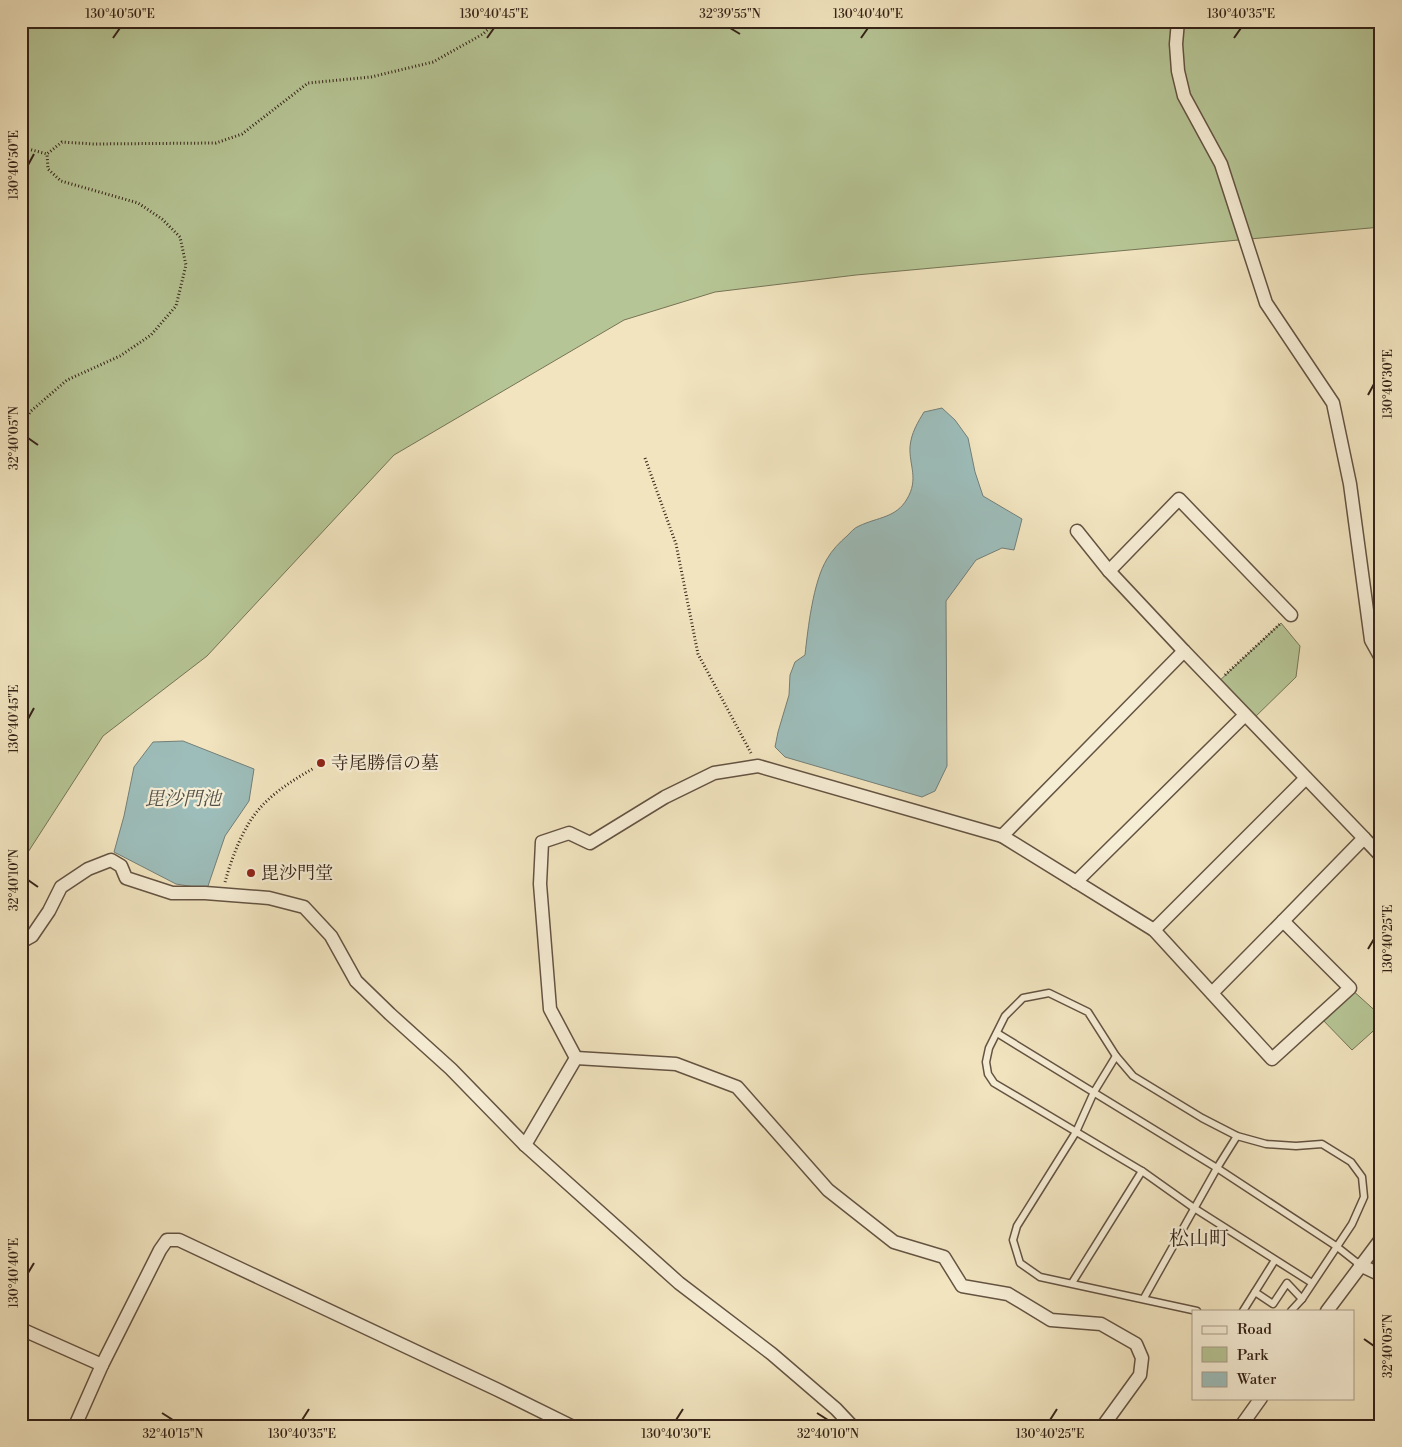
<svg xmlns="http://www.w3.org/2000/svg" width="1402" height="1447" viewBox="0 0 1402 1447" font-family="'Libre Bodoni','Noto Serif JP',serif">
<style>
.green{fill:#b6c595;stroke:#767456}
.water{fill:#9dbdba;stroke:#737f79}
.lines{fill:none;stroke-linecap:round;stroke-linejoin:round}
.lane-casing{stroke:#645342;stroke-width:9}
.street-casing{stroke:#645342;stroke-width:15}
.path{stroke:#352318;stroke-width:3;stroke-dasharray:1 2.5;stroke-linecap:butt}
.lane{stroke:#f6edd5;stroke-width:6}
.street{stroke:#f6edd5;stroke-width:12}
.ticks{fill:none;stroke:#352318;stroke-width:2}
.poi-dot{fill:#8f2418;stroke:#f6edd5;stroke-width:2}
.labels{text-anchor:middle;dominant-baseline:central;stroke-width:4.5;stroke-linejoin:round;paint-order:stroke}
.poi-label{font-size:18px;fill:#352318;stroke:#f6edd5;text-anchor:start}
.water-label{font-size:19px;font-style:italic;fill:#545149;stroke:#f6edd5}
.quarter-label{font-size:20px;fill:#352318;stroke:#f6edd5}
.neatline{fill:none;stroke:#352318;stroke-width:2}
.ticks-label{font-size:12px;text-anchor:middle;fill:#352318}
</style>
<rect width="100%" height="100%" fill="#f1e4bf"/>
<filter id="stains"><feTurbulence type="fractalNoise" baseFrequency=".004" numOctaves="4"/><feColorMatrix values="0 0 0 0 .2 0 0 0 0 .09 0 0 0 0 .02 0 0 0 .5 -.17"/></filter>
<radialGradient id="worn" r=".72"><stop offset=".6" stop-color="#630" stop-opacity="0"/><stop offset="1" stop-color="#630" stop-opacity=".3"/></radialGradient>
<!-- green -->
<g class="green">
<path d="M21,21H1381V227L856,275L715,292L624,320L394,455L207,656L103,736L21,863Z"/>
<path d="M1281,623L1300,646L1296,677L1251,721L1216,684Z"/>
<path d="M1350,988L1381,1016V1024L1352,1050L1319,1016Z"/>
</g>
<!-- water -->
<g class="water">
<path d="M942,408L955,420L968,438L975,472L983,496L1022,519L1014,550L1002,548L976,560L946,601L947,766L935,791L922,797L785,757L775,747L778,732L789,695L790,675L795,662L805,655C808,628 813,582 827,559C832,550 840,542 847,536C851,532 854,528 859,526C878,517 896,518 907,499C919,479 909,465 910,447C911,433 918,422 924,412Z"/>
<path d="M183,741L254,769L249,801L225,836L207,889L176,884L114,852L124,816L134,767L153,742Z"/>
</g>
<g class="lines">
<!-- lane casing -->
<g class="lane-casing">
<g id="lane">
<path d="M997,1033L1217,1168L1336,1246L1360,1265"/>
<path d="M1116,1056L1088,1012L1049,993L1023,998L1005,1016L989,1048L986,1062L988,1074L994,1083L1142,1171L1194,1208L1312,1283"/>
<path d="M1072,1283L1142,1171"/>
<path d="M1255,1292L1273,1304L1287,1283L1302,1299"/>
<path d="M1144,1298L1217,1168L1237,1136"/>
<path d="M1197,1311L1040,1277L1020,1263L1013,1240L1017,1226L1076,1132L1094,1092L1116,1056L1133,1076L1202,1118L1237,1136L1266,1144L1296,1146L1322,1144L1351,1162L1362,1177L1364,1197L1352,1224L1302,1299L1291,1311"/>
<path d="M1243,1311L1275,1260"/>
</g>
</g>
<!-- street casing -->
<g class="street-casing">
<g id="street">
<path d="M1178,21L1176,44L1178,71L1184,96L1221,164L1266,303L1333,403L1350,484L1371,640L1381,658"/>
<path d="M1077,531L1109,571L1184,651"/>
<path d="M1109,571L1179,499L1291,615"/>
<path d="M1184,651L1364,838L1283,921L1350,988L1272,1059L1154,930L1002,836Z"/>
<path d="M1364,838L1381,856"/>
<path d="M1076,882L1245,715"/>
<path d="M1154,930L1306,778"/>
<path d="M21,942L32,936L49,911L61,887L88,869L111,860L121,866L126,878L172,893H205L269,898L304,907L331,936L356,981L390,1014L451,1069L525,1145L679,1283L772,1354L836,1409L852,1426"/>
<path d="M1212,993L1283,921"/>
<path d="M576,1058L676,1064L737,1087L828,1190L894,1242L944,1257L962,1286L1008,1294L1051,1320L1101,1324L1136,1344L1142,1358L1140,1375L1103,1426"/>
<path d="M525,1145L576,1058L550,1009L540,884L542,842L569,833L590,843L665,797L714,773L758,766L1002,836"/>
<path d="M1360,1265L1381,1275"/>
<path d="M1327,1311L1381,1239"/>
<path d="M21,1329L102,1365"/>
<path d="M75,1426L102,1365L160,1250L167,1240H179L496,1389L571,1426"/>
<path d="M1241,1426L1261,1398"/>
</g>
</g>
<!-- path -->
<g class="path">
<path d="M21,147L47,154"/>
<path d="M21,425L31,411L67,380L120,356L151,335L176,306L186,265L180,237L162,219L138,203L61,181L48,169L47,154L62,142L93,144L216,143L242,134L308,83L371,77L433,62L483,34L497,21"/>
<path d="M645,458L676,544L698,654L751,753"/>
<path d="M1225,675L1281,623"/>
<path d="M225,882C232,857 243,827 260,808C275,791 295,779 314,768"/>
</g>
<!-- lane -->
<use href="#lane" class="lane"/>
<!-- street -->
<use href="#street" class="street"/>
</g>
<!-- ticks -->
<path class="ticks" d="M730,28L740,34M113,38L120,28M487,38L494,28M861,38L868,28M1234,38L1241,28M28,165L34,154M1368,395L1374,384M28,438L38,445M28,719L34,708M28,880L38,887M1368,949L1374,939M28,1273L34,1263M1364,1339L1374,1346M162,1413L173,1420M817,1413L828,1420M302,1420L309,1409M676,1420L683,1409M1050,1420L1057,1409"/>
<!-- markers -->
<g class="poi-dot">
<circle cx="321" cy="763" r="5"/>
<circle cx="251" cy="873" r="5"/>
</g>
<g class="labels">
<!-- poi labels -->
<g class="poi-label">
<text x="331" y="763">寺尾勝信の墓</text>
<text x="261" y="873">毘沙門堂</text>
</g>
<!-- water labels -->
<g class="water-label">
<text x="183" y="799">毘沙門池</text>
</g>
<!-- quarter labels -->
<g class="quarter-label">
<text x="1199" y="1239">松山町</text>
</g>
</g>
<!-- margin -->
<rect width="1402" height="1447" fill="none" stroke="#f1e4bf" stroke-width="55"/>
<!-- legend -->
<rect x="1192" y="1310" width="162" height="90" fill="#f6edd5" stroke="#a99c89"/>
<rect x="1202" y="1326" width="25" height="8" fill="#f6edd5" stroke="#a99c89"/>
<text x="1237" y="1334" font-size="15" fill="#352318">Road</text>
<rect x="1202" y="1347" width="25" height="15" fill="#b6c595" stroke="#a99c89"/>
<text x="1237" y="1360" font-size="15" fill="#352318">Park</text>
<rect x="1202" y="1372" width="25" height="15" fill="#9dbdba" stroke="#a99c89"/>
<text x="1237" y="1384" font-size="15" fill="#352318">Water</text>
<rect x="28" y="28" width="1346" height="1392" class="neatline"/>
<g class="ticks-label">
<text x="120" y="18">130°40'50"E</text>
<text x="494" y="18">130°40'45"E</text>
<text x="730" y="18">32°39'55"N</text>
<text x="868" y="18">130°40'40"E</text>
<text x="1241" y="18">130°40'35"E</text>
<text transform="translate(14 165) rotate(-90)" y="4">130°40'50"E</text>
<text transform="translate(1388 384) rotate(-90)" y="4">130°40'30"E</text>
<text transform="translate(14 438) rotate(-90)" y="4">32°40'05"N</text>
<text transform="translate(14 719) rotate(-90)" y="4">130°40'45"E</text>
<text transform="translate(14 880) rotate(-90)" y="4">32°40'10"N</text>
<text transform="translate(1388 939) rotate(-90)" y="4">130°40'25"E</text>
<text transform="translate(14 1273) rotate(-90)" y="4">130°40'40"E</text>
<text transform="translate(1388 1346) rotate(-90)" y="4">32°40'05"N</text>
<text x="173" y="1438">32°40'15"N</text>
<text x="302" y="1438">130°40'35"E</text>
<text x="676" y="1438">130°40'30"E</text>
<text x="828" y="1438">32°40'10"N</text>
<text x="1050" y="1438">130°40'25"E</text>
</g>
<rect width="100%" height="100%" filter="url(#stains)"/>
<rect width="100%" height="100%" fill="url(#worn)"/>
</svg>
